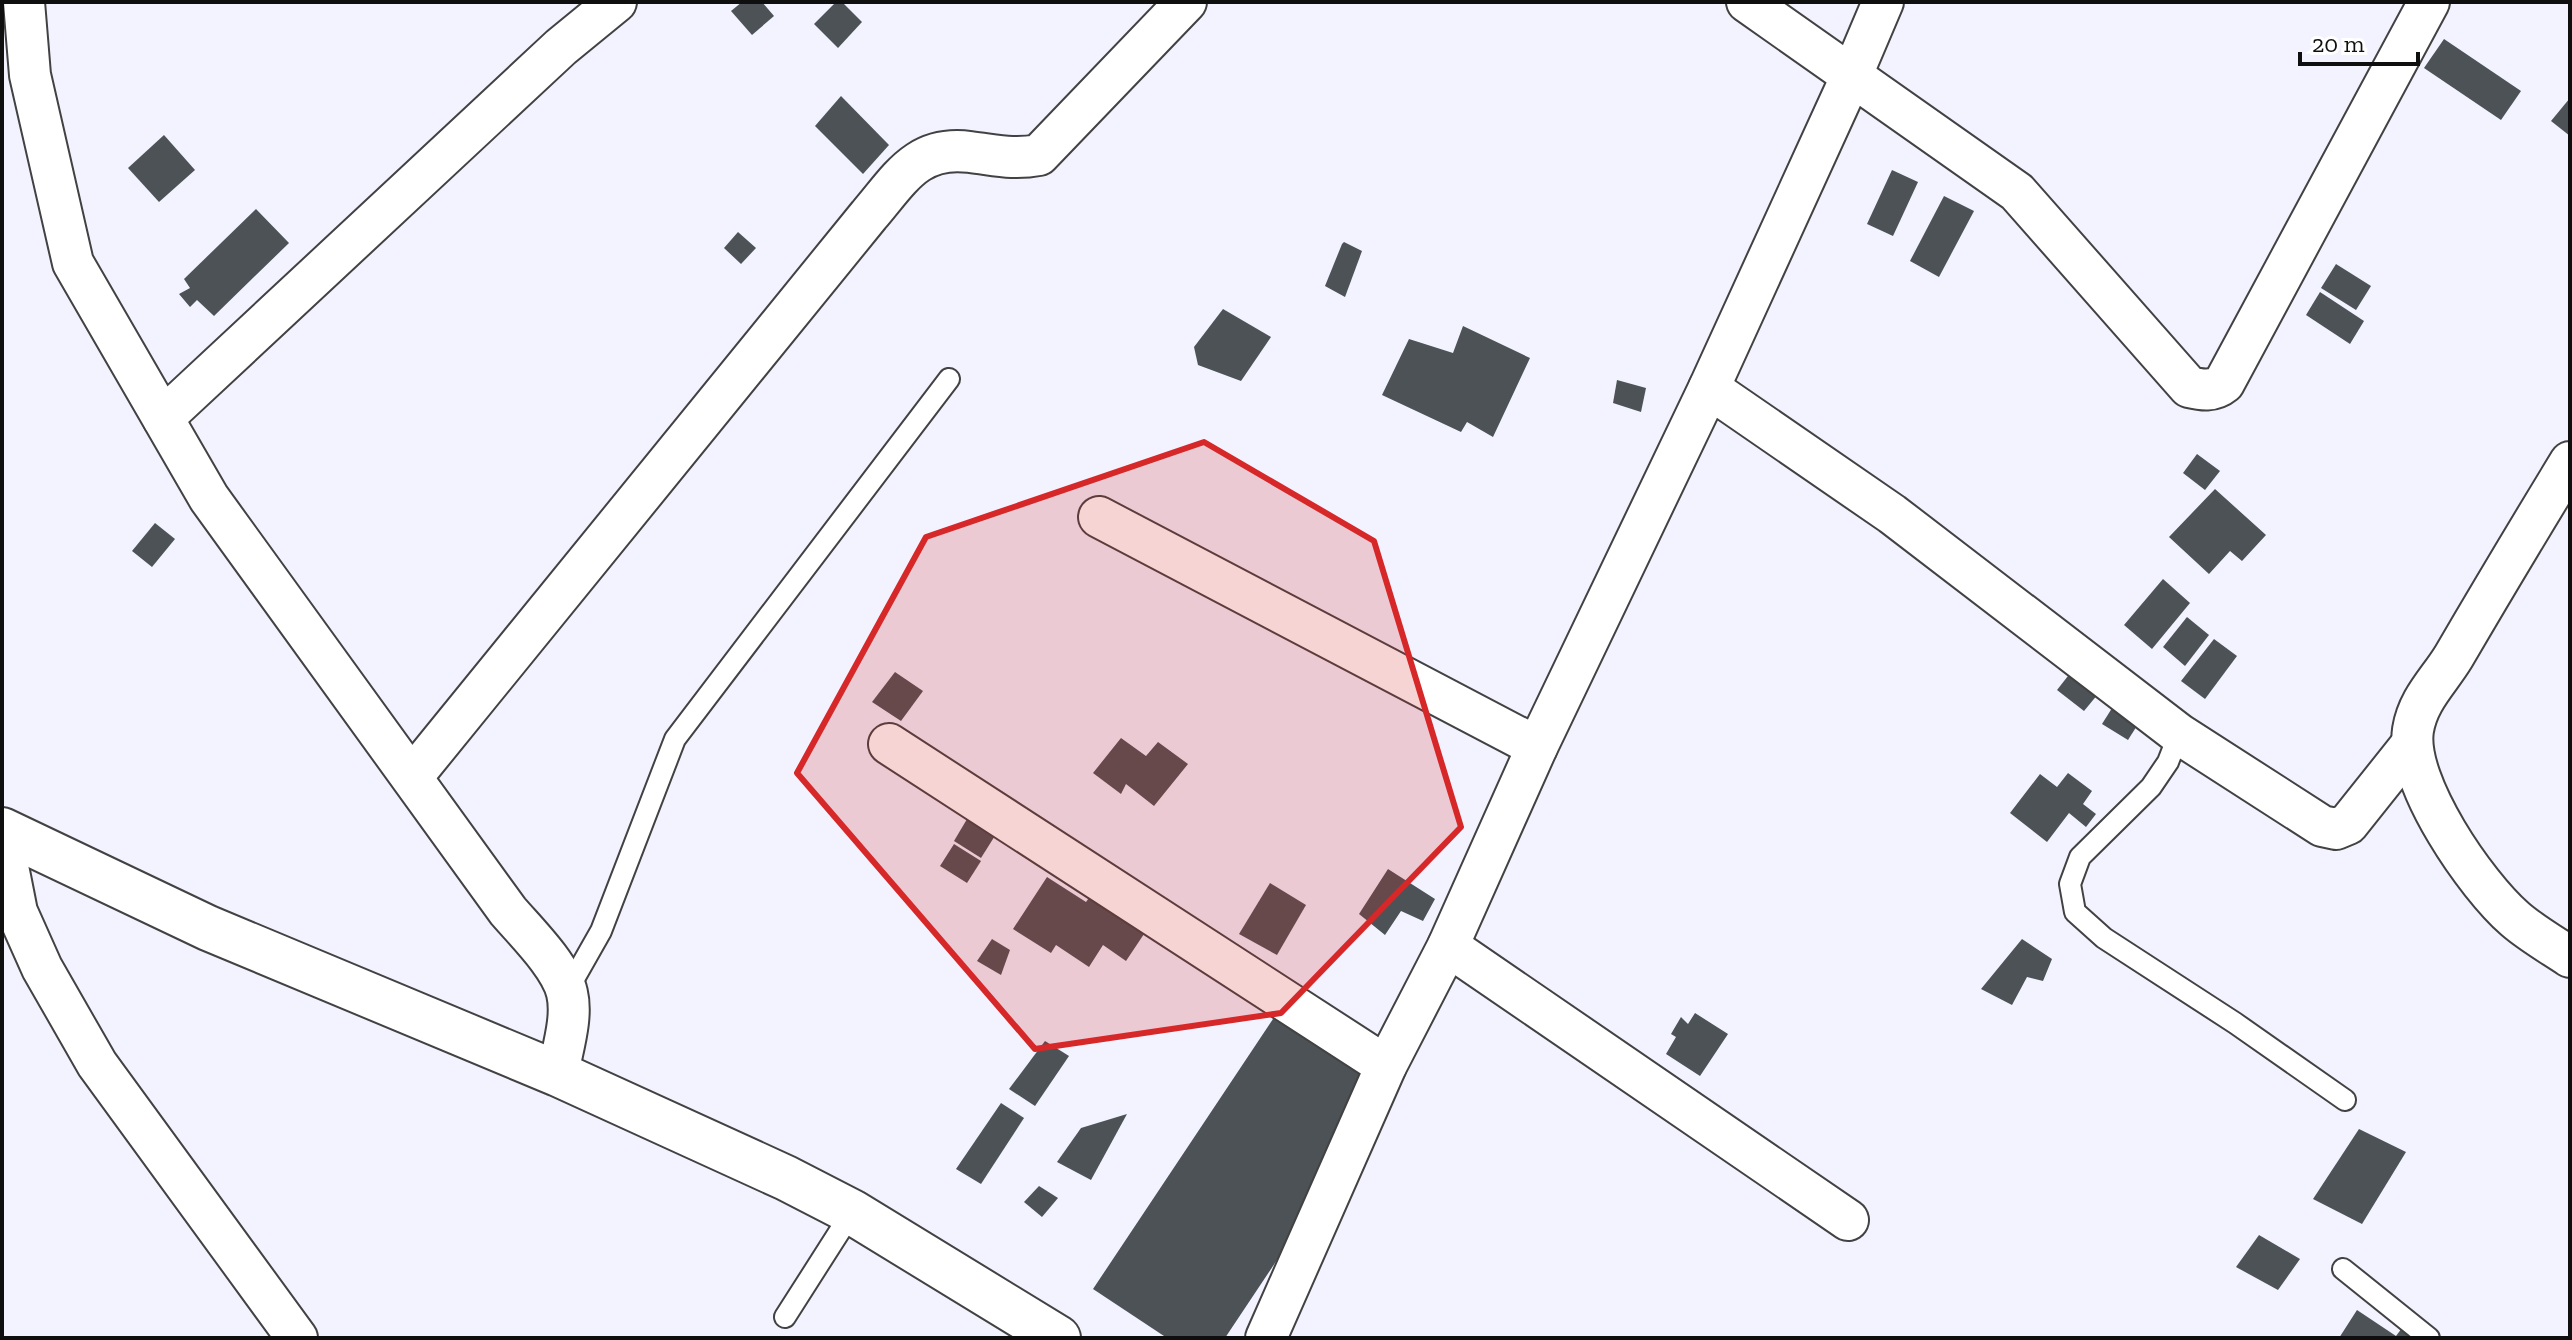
<svg xmlns="http://www.w3.org/2000/svg" width="2572" height="1340" viewBox="0 0 2572 1340" font-family="'Zilla Slab',serif">
<style>
.building{fill:#4c5256}
.lines{fill:none;stroke-linecap:round;stroke-linejoin:round}
.service-casing{stroke:#424242;stroke-width:24}
.minor-casing{stroke:#424242;stroke-width:44}
.tertiary-casing{stroke:#424242;stroke-width:48}
.service{stroke:#fff;stroke-width:20}
.minor{stroke:#fff;stroke-width:40}
.tertiary{stroke:#fff;stroke-width:44}
.marked{fill:#d62828;fill-opacity:0.2;stroke:#d62828;stroke-width:6;stroke-linejoin:round}
</style>
<rect width="100%" height="100%" fill="#f2f3fe"/>
<!-- building -->
<g class="building">
<path d="M742,2H762L774,16L752,35L731,11Z"/>
<path d="M836,2H842L862,22L838,48L814,24Z"/>
<path d="M2444,39L2521,91L2501,120L2424,68Z"/>
<path d="M841,96L889,145L863,174L815,126Z"/>
<path d="M2570,98V136L2551,121Z"/>
<path d="M164,135L195,170L159,202L128,168Z"/>
<path d="M1892,170L1918,182L1893,236L1867,224Z"/>
<path d="M1944,196L1974,211L1939,277L1910,261Z"/>
<path d="M256,209L289,243L214,316L197,300L190,307L179,294L190,288L184,279Z"/>
<path d="M738,232L756,248L741,264L724,248Z"/>
<path d="M1344,242L1362,251L1345,297L1325,286L1342,244Z"/>
<path d="M2336,264L2371,286L2356,310L2321,288Z"/>
<path d="M2320,292L2364,321L2350,344L2306,315Z"/>
<path d="M1223,309L1271,337L1241,381L1198,365L1194,347Z"/>
<path d="M1463,326L1530,358L1493,437L1467,422L1461,432L1382,395L1409,339L1453,353Z"/>
<path d="M1617,380L1646,388L1641,412L1613,403Z"/>
<path d="M2197,454L2220,471L2205,490L2183,473Z"/>
<path d="M2215,489L2266,535L2242,561L2230,551L2209,574L2169,537Z"/>
<path d="M155,523L175,539L152,567L132,551Z"/>
<path d="M2163,579L2190,603L2152,649L2124,625Z"/>
<path d="M2187,617L2209,635L2185,666L2163,647Z"/>
<path d="M2214,639L2237,656L2205,699L2181,681Z"/>
<path d="M2075,667L2103,688L2084,711L2057,690Z"/>
<path d="M895,672L923,691L901,721L872,702Z"/>
<path d="M2119,697L2145,713L2128,740L2102,724Z"/>
<path d="M1121,738L1146,756L1158,742L1188,764L1154,806L1126,784L1121,794L1093,773Z"/>
<path d="M2068,773L2092,791L2083,804L2096,814L2086,827L2069,813L2047,842L2010,813L2040,774L2057,787Z"/>
<path d="M970,814L998,831L981,858L954,841Z"/>
<path d="M954,844L981,861L967,883L940,866Z"/>
<path d="M1388,869L1435,899L1423,921L1401,911L1385,935L1359,914Z"/>
<path d="M1047,877L1086,902L1091,895L1146,931L1126,961L1103,945L1089,967L1056,945L1051,953L1013,929Z"/>
<path d="M1270,883L1306,905L1277,955L1239,934Z"/>
<path d="M992,939L1010,950L1001,975L977,961Z"/>
<path d="M2022,939L2052,959L2043,981L2027,977L2012,1005L1981,989Z"/>
<path d="M1283,1004L1397,1080L1225,1338H1167L1093,1289Z"/>
<path d="M1695,1013L1728,1034L1700,1076L1666,1054L1676,1037L1671,1034L1681,1017L1688,1024Z"/>
<path d="M1045,1041L1069,1056L1035,1106L1009,1089Z"/>
<path d="M1001,1103L1024,1118L981,1184L956,1169Z"/>
<path d="M1127,1114L1091,1180L1057,1162L1081,1128Z"/>
<path d="M2359,1129L2406,1152L2362,1224L2313,1199Z"/>
<path d="M1039,1186L1058,1198L1042,1217L1024,1202Z"/>
<path d="M2259,1235L2300,1259L2278,1290L2236,1267Z"/>
<path d="M2357,1310L2396,1336L2402,1328L2417,1338H2339Z"/>
</g>
<g class="lines">
<!-- service casing -->
<g class="service-casing">
<g id="service">
<path d="M2179,734L2168,762L2151,787L2080,857L2070,884L2075,912L2104,938L2235,1023L2345,1100"/>
<path d="M567,991L601,931L675,739L949,379"/>
<path d="M2343,1269L2429,1338"/>
<path d="M785,1317L852,1212"/>
</g>
</g>
<!-- minor casing -->
<g class="minor-casing">
<g id="minor">
<path d="M24,2L30,75L73,263L209,498L508,911C526,932 561,966 567,993C573,1018 562,1050 558,1074"/>
<path d="M1747,2L2017,192L2189,387C2202,390 2213,392 2224,383L2429,2"/>
<path d="M1709,388L1892,514L2179,734L2322,826L2336,829L2348,824L2411,745"/>
<path d="M163,418L561,47L616,2"/>
<path d="M2570,462C2531,526 2492,591 2454,656C2439,681 2418,699 2413,730C2405,783 2476,885 2515,919C2531,933 2552,945 2570,957"/>
<path d="M1099,517L1537,747"/>
<path d="M889,744L1386,1066"/>
<path d="M412,777L869,215C900,179 917,145 970,152C996,155 1013,160 1039,155L1186,2"/>
<path d="M2,836L17,912L42,968L97,1064L297,1338"/>
<path d="M1448,946L1848,1220"/>
<path d="M1266,1338L1386,1066L1448,946L1537,747L1709,388L1852,75L1883,2"/>
</g>
</g>
<!-- tertiary casing -->
<g class="tertiary-casing">
<path id="tertiary" d="M2,830L208,928L558,1074L786,1178L852,1212L1058,1338"/>
</g>
<!-- service -->
<use href="#service" class="service"/>
<!-- minor -->
<use href="#minor" class="minor"/>
<!-- tertiary -->
<use href="#tertiary" class="tertiary"/>
</g>
<!-- marked area -->
<path class="marked" d="M1204,442L1374,541L1461,827L1281,1013L1035,1049L797,773L926,537Z"/>
<!-- border -->
<rect width="2572" height="1340" fill="none" stroke="#0f0f0f" stroke-width="8"/>
<!-- scale -->
<path d="M2300 52v12h118v-12" fill="none" stroke="#0f0f0f" stroke-width="4"/>
<text x="2312" y="52" font-size="24" fill="#0f0f0f" stroke="#ffffff" stroke-width="6" paint-order="stroke">20 m</text>
</svg>
